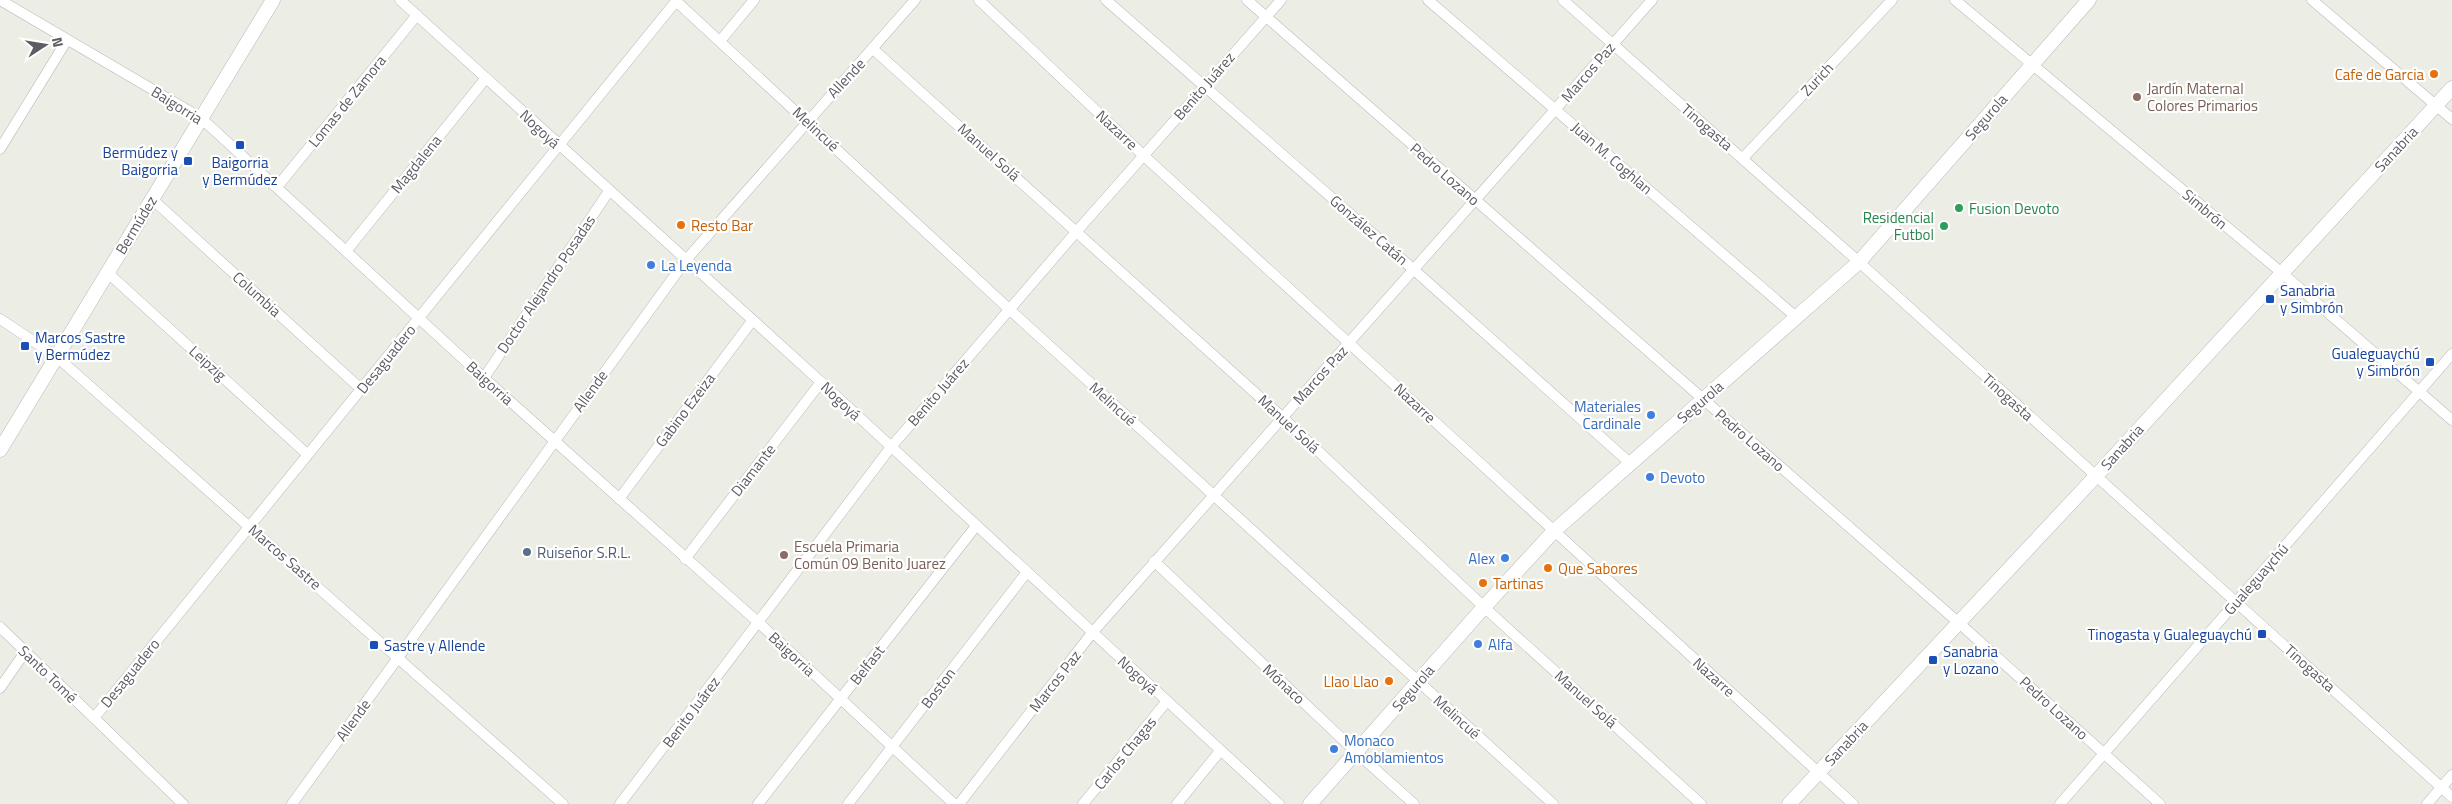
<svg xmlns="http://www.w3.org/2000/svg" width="2452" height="804" viewBox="0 0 2452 804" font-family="'Titillium Web',sans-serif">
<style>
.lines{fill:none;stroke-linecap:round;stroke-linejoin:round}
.street-casing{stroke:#b9b9be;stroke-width:11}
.secondary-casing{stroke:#b9b9c0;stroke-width:15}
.street{stroke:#fff;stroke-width:10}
.secondary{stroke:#fff;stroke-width:14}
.food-dot{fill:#e8710a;stroke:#fff;stroke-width:2}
.education-dot{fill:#8d6e63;stroke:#fff;stroke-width:2}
.transit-dot{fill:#1a4fb4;stroke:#fff;stroke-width:2}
.leisure-dot{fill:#2e9e5b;stroke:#fff;stroke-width:2}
.shop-dot{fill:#3f7fe0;stroke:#fff;stroke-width:2}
.service-dot{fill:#5c6f8a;stroke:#fff;stroke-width:2}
.labels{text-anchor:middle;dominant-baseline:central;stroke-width:4.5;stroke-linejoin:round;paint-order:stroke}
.street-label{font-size:15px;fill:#5c5c63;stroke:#fff}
.food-label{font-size:15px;fill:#c56008;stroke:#fff;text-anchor:start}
.education-label{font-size:15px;fill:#785e54;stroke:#fff;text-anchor:start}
.transit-label{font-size:15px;fill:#164399;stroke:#fff;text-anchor:start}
.leisure-label{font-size:15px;fill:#27864d;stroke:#fff;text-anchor:start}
.shop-label{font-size:15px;fill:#366cbe;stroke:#fff;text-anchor:start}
.service-label{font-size:15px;fill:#4e5e75;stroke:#fff;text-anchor:start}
</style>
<rect width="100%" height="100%" fill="#ecede4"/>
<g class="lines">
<!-- street casing -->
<g class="street-casing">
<g id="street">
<path d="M0,0L201,118L484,378L759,623L954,804"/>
<path d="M400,0L821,382L1279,804"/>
<path d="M979,0L1143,155L1853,804"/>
<path d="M1106,0L1413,269L1630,463"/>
<path d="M1247,0L1959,623L2160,804"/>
<path d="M1428,0L1796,317"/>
<path d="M1563,0L1859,262L2452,797"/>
<path d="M1955,0L2282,273L2452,420"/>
<path d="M2312,0L2452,119"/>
<path d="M676,1L1009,309L1553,804"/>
<path d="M720,41L754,0"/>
<path d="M873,49L1282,417L1484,607L1701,804"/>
<path d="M0,149L67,40"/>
<path d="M1743,158L1892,0"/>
<path d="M277,187L417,15"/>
<path d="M152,199L361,389"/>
<path d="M347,250L486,78"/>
<path d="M108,273L307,454"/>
<path d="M0,319L57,357L563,804"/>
<path d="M484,378L609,191"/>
<path d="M619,499L752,321"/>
<path d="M685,559L821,382"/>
<path d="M1154,561L1356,752L1414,804"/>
<path d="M0,627L183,804"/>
<path d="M0,688L25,652"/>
<path d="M94,718L677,0"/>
<path d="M292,804L686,260L915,0"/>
<path d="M620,804L891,447L1077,231L1281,0"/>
<path d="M758,804L976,526"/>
<path d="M848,804L1027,572"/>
<path d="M959,804L1092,633L1652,0"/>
<path d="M1083,804L1167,701"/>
<path d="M1177,804L1220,751"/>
<path d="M2060,804L2452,354"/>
<path d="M2427,804L2452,775"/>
</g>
</g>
<!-- secondary casing -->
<g class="secondary-casing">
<g id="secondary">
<path d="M0,450L273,0"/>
<path d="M1310,804L1484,607L1554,531L1859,262L2089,0"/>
<path d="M1789,804L2095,477L2452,88"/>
</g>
</g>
<!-- street -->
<use href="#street" class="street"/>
<!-- secondary -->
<use href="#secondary" class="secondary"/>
</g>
<!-- markers -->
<g class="food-dot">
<circle cx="2434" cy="74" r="5"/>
<circle cx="681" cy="225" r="5"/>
<circle cx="1548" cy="568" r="5"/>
<circle cx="1483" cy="583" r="5"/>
<circle cx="1389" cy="681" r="5"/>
</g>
<g class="education-dot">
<circle cx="2137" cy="97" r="5"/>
<circle cx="784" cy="555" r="5"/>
</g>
<g class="transit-dot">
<rect x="235" y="140" width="10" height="10" rx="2.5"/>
<rect x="183" y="156" width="10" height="10" rx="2.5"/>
<rect x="2265" y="294" width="10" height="10" rx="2.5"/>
<rect x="20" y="341" width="10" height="10" rx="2.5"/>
<rect x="2425" y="357" width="10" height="10" rx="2.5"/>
<rect x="2257" y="629" width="10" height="10" rx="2.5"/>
<rect x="369" y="640" width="10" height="10" rx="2.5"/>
<rect x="1928" y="655" width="10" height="10" rx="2.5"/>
</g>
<g class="leisure-dot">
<circle cx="1959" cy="208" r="5"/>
<circle cx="1944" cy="226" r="5"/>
</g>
<g class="shop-dot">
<circle cx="651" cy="265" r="5"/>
<circle cx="1651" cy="415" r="5"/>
<circle cx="1650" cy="477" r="5"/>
<circle cx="1505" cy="558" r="5"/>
<circle cx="1478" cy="644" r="5"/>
<circle cx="1334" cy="749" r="5"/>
</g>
<circle class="service-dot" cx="527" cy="552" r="5"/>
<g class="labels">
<!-- street labels -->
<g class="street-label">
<text transform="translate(1588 72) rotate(-49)">Marcos Paz</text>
<text transform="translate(846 78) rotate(-47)">Allende</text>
<text transform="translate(1817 79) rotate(-47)">Zurich</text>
<text transform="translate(1204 86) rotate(-49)">Benito Juárez</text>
<text transform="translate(347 101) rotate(-51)">Lomas de Zamora</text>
<text transform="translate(177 105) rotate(32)">Baigorria</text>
<text transform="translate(1986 117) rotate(-49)">Segurola</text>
<text transform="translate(1707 127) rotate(41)">Tinogasta</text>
<text transform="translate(540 129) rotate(43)">Nogoyá</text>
<text transform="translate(816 129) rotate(43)">Melincué</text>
<text transform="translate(1117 130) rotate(43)">Nazarre</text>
<text transform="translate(2396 149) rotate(-47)">Sanabria</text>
<text transform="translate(989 152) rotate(42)">Manuel Solá</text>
<text transform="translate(1612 158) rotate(41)">Juan M. Coghlan</text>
<text transform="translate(416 164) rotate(-51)">Magdalena</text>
<text transform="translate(1445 174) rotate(41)">Pedro Lozano</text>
<text transform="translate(2205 209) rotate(40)">Simbrón</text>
<text transform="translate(136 225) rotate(-59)">Bermúdez</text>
<text transform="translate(1369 230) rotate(41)">González Catán</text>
<text transform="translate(546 284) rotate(-56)">Doctor Alejandro Posadas</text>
<text transform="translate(257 294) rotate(42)">Columbia</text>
<text transform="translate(386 359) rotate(-51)">Desaguadero</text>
<text transform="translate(208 363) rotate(42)">Leipzig</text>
<text transform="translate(1320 375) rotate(-48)">Marcos Paz</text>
<text transform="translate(490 383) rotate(42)">Baigorria</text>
<text transform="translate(590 391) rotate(-54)">Allende</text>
<text transform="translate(938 392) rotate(-49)">Benito Juárez</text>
<text transform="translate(2008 397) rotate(42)">Tinogasta</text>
<text transform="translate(841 401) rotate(43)">Nogoyá</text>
<text transform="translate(1700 402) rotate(-41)">Segurola</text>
<text transform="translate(1415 403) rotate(43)">Nazarre</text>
<text transform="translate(1113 404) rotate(42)">Melincué</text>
<text transform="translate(685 410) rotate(-53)">Gabino Ezeiza</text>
<text transform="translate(1289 424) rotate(43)">Manuel Solá</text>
<text transform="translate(1750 440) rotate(41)">Pedro Lozano</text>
<text transform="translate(2122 447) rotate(-48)">Sanabria</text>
<text transform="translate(753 470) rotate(-52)">Diamante</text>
<text transform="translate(285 557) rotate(41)">Marcos Sastre</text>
<text transform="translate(2256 579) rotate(-49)">Gualeguaychú</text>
<text transform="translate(792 654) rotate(43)">Baigorria</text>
<text transform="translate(867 665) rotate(-52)">Belfast</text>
<text transform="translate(2310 668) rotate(42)">Tinogasta</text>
<text transform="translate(130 673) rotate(-51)">Desaguadero</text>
<text transform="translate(48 674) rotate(44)">Santo Tomé</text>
<text transform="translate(1138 675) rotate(42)">Nogoyá</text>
<text transform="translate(1714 677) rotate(42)">Nazarre</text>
<text transform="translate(1055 681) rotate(-52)">Marcos Paz</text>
<text transform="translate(1284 684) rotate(43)">Mónaco</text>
<text transform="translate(938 688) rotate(-53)">Boston</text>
<text transform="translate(1413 688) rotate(-49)">Segurola</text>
<text transform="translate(1586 699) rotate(42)">Manuel Solá</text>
<text transform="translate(2054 708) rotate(42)">Pedro Lozano</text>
<text transform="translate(691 712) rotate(-53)">Benito Juárez</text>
<text transform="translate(1457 717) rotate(42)">Melincué</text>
<text transform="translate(353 720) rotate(-54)">Allende</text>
<text transform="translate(1846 743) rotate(-47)">Sanabria</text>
<text transform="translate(1125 753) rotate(-51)">Carlos Chagas</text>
</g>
<!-- food labels -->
<g class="food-label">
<text x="2424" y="74" text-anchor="end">Cafe de Garcia</text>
<text x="691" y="225">Resto Bar</text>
<text x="1558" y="568">Que Sabores</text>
<text x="1493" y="583">Tartinas</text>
<text x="1379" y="681" text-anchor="end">Llao Llao</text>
</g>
<!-- education labels -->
<g class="education-label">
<text x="2147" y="88">Jardín Maternal<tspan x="2147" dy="17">Colores Primarios</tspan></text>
<text x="794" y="546">Escuela Primaria<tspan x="794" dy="17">Común 09 Benito Juarez</tspan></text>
</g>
<!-- transit labels -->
<g class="transit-label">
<text x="178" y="152" text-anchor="end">Bermúdez y<tspan x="178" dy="17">Baigorria</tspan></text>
<text x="240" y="162" text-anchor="middle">Baigorria<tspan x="240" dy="17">y Bermúdez</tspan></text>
<text x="2280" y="290">Sanabria<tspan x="2280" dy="17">y Simbrón</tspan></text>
<text x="35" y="337">Marcos Sastre<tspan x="35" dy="17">y Bermúdez</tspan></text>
<text x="2420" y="353" text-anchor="end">Gualeguaychú<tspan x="2420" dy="17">y Simbrón</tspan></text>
<text x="2252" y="634" text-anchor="end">Tinogasta y Gualeguaychú</text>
<text x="384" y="645">Sastre y Allende</text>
<text x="1943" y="651">Sanabria<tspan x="1943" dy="17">y Lozano</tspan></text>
</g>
<!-- leisure labels -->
<g class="leisure-label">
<text x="1969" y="208">Fusion Devoto</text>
<text x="1934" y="217" text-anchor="end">Residencial<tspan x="1934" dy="17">Futbol</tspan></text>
</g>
<!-- shop labels -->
<g class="shop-label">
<text x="661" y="265">La Leyenda</text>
<text x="1641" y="406" text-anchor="end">Materiales<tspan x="1641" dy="17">Cardinale</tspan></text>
<text x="1660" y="477">Devoto</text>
<text x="1495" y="558" text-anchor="end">Alex</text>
<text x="1488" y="644">Alfa</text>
<text x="1344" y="740">Monaco<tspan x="1344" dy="17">Amoblamientos</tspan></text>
</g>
<!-- service labels -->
<g class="service-label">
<text x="537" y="552">Ruiseñor S.R.L.</text>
</g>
</g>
<!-- north arrow -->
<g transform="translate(45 45) rotate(78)" stroke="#ffffff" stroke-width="4" paint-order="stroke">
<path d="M0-4L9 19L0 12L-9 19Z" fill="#5c5c63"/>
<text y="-8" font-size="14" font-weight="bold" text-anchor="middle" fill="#5c5c63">N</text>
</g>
</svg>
